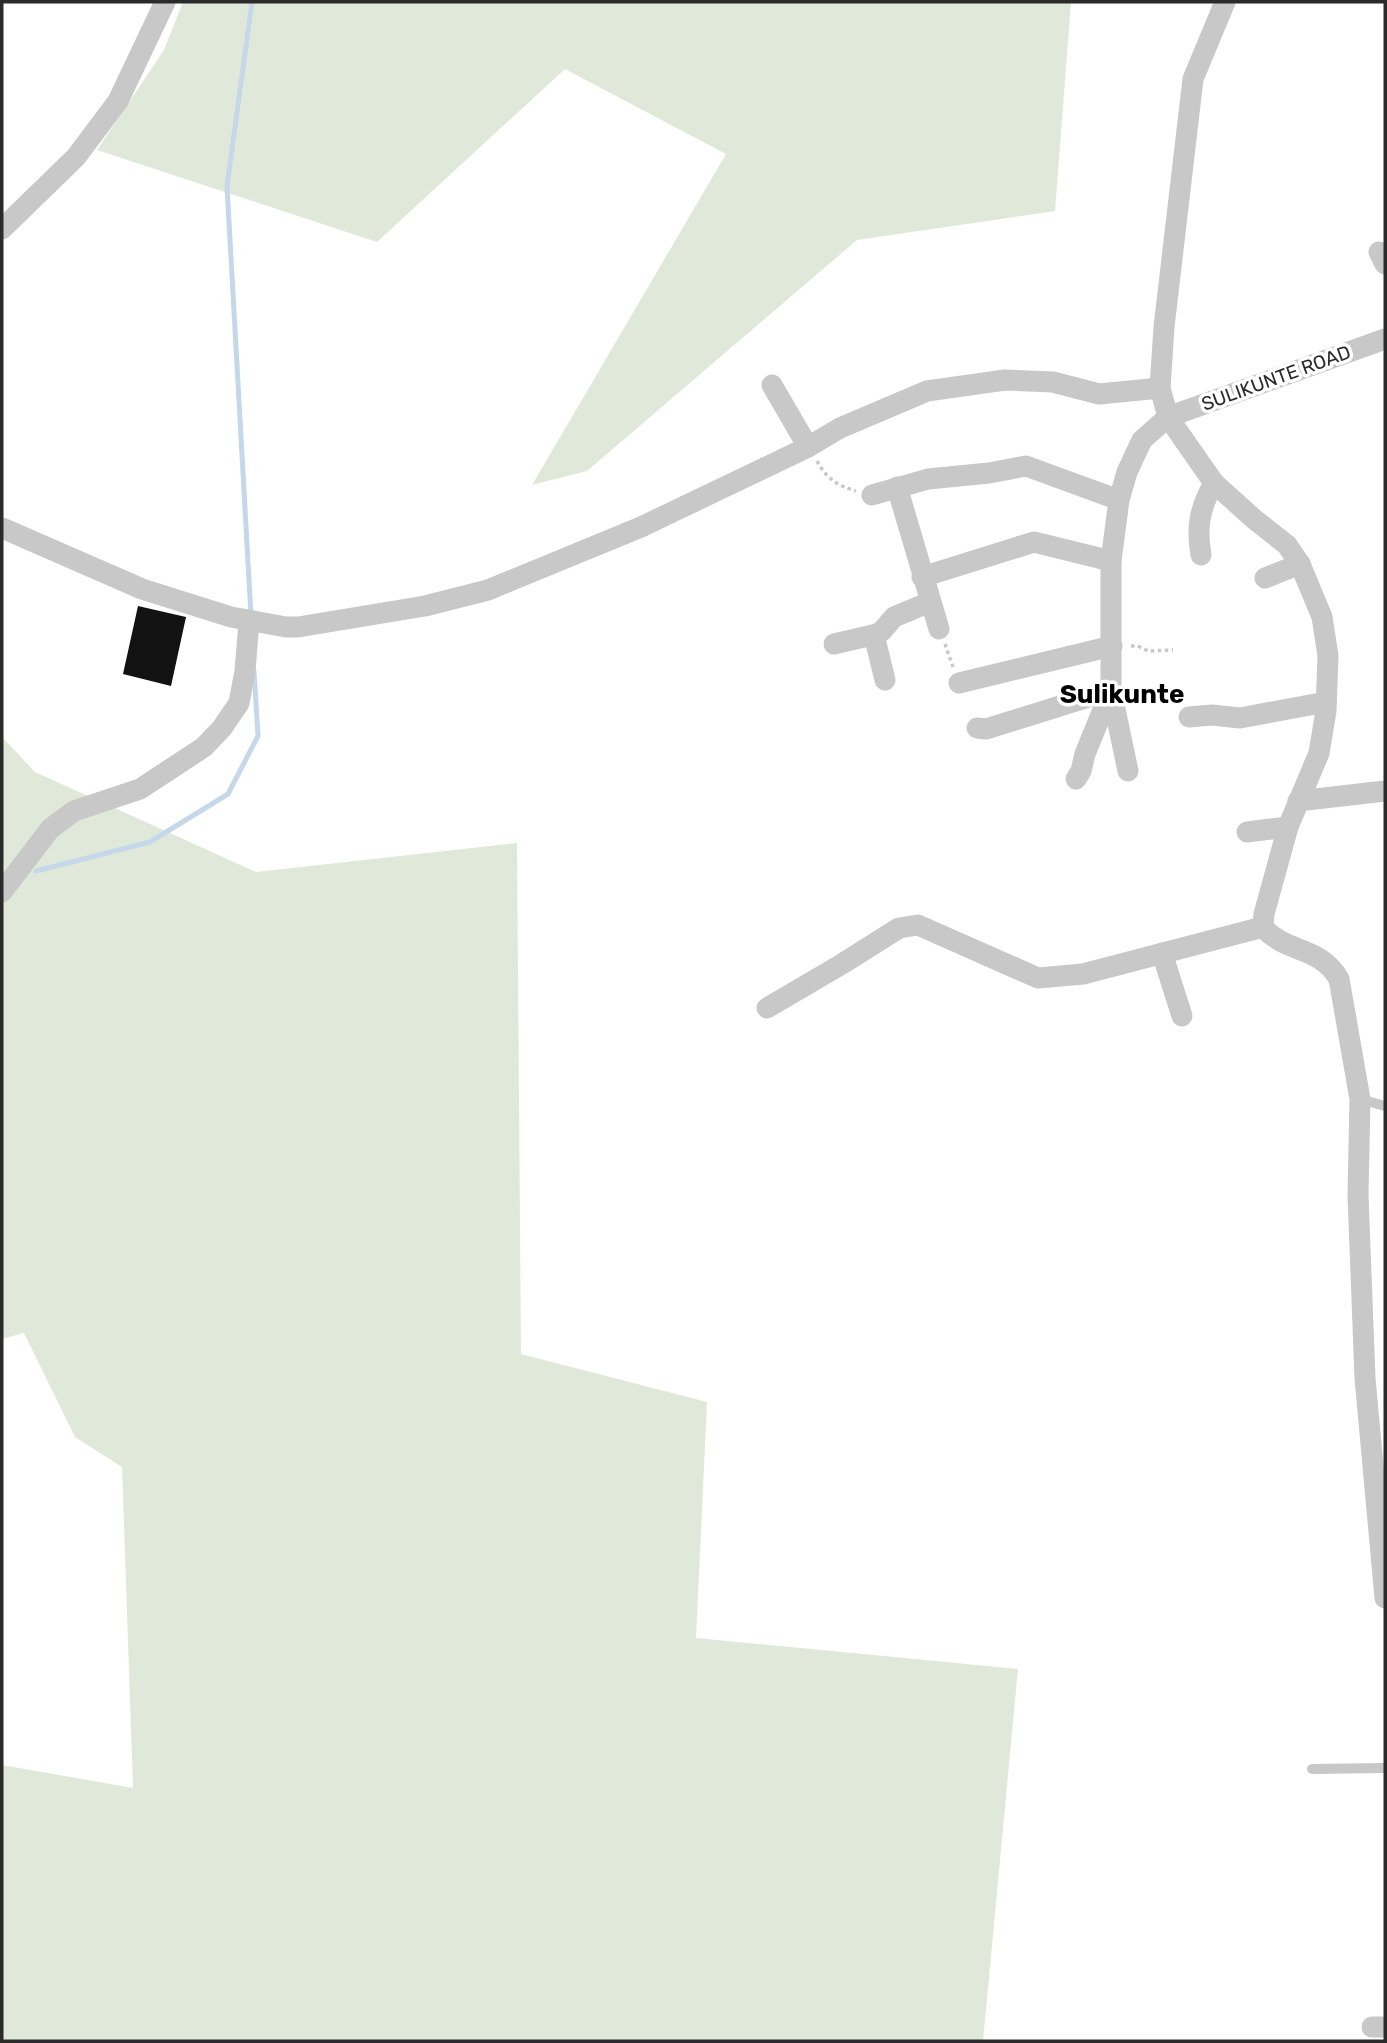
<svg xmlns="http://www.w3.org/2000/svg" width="1387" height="2043" viewBox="0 0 1387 2043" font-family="Rubik,sans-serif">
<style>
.green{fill:#e0e9d9}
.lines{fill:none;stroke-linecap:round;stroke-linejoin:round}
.stream{stroke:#c5d8e9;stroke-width:5}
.building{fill:#121212}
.path{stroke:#c8c8c8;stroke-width:3.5;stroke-dasharray:3.5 3.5;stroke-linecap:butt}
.lane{stroke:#c8c8c8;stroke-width:10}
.street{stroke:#c8c8c8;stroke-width:21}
.labels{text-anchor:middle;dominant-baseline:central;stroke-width:7;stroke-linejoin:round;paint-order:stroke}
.street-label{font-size:19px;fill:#2b2b2b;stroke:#fff}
.district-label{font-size:26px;font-weight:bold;fill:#000;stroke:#fff}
</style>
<rect width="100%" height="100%" fill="#fff"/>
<!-- green -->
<g class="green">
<path d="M183,2H1071L1055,211L857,240L587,471L532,485L726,154L565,69L377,242L97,150L164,50Z"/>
<path d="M2,737L35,772L256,872L517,843L521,1354L707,1402L696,1638L1018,1669L983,2041H2V1765L133,1788L122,1467L75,1437L24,1333L2,1339Z"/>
</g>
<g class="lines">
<!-- stream -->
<g class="stream">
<path d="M251,616L227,186L252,2"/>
<path d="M36,871L150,842L228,794L258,736L254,671"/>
</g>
</g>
<!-- building -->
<path class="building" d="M138,606L186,617L171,686L123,674Z"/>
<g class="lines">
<!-- path -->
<g class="path">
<path d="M817,461C826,478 838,486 856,491"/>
<path d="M945,644L953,667"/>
<path d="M1131,646H1138L1148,651L1173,650"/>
</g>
<!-- lane -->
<g class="lane">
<path d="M1360,1099L1385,1106"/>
<path d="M1312,1769L1385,1768"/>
</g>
<!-- street -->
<g class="street">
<path d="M2,229L76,157L118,101L165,2"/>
<path d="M1379,252L1385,264"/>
<path d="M772,385L808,447"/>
<path d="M1160,388L1164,327L1193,79L1225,2"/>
<path d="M897,487L939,629"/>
<path d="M872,495L928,479L989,473L1026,466L1119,500"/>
<path d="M2,528L142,589L231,617L286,627H298L425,606L488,590L641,527L808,447L840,428L927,391L1005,380L1053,382L1099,394L1160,388L1168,417L1214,483L1254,519L1287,545L1300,564L1322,617L1328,656L1326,711L1319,753L1288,827L1264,914L1263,927C1286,954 1319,945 1339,979L1360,1099L1358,1195L1365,1378L1385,1598"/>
<path d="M1201,555C1196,527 1200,507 1214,483"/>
<path d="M922,577L1034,542L1111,561"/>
<path d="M1265,578L1300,564"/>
<path d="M874,635L885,680"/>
<path d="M834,644L877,634L882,631L894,617L930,602"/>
<path d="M959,683L1112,646"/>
<path d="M1189,717L1212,715L1240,718L1326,702"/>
<path d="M977,728L986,729L1111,690L1128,771"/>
<path d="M1076,779L1081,771L1085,754L1111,690V561L1119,500L1127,472L1142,440L1168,417L1385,339"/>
<path d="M1298,801L1385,791"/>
<path d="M1247,832L1288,827"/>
<path d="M2,892L50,829L74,811L140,789L204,747L222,728L239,703L245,671L249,621"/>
<path d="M1162,953L1182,1016"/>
<path d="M767,1008L842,964L899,928L918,925L1038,978L1083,974L1263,927"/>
<path d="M1372,2027H1385"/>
</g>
</g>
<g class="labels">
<!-- street labels -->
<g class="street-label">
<text transform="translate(1276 378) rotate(-20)">SULIKUNTE ROAD</text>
</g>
<!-- district labels -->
<g class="district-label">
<text x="1122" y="694">Sulikunte</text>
</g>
</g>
<!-- border -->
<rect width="1387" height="2043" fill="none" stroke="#2b2b2b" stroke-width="7"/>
</svg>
